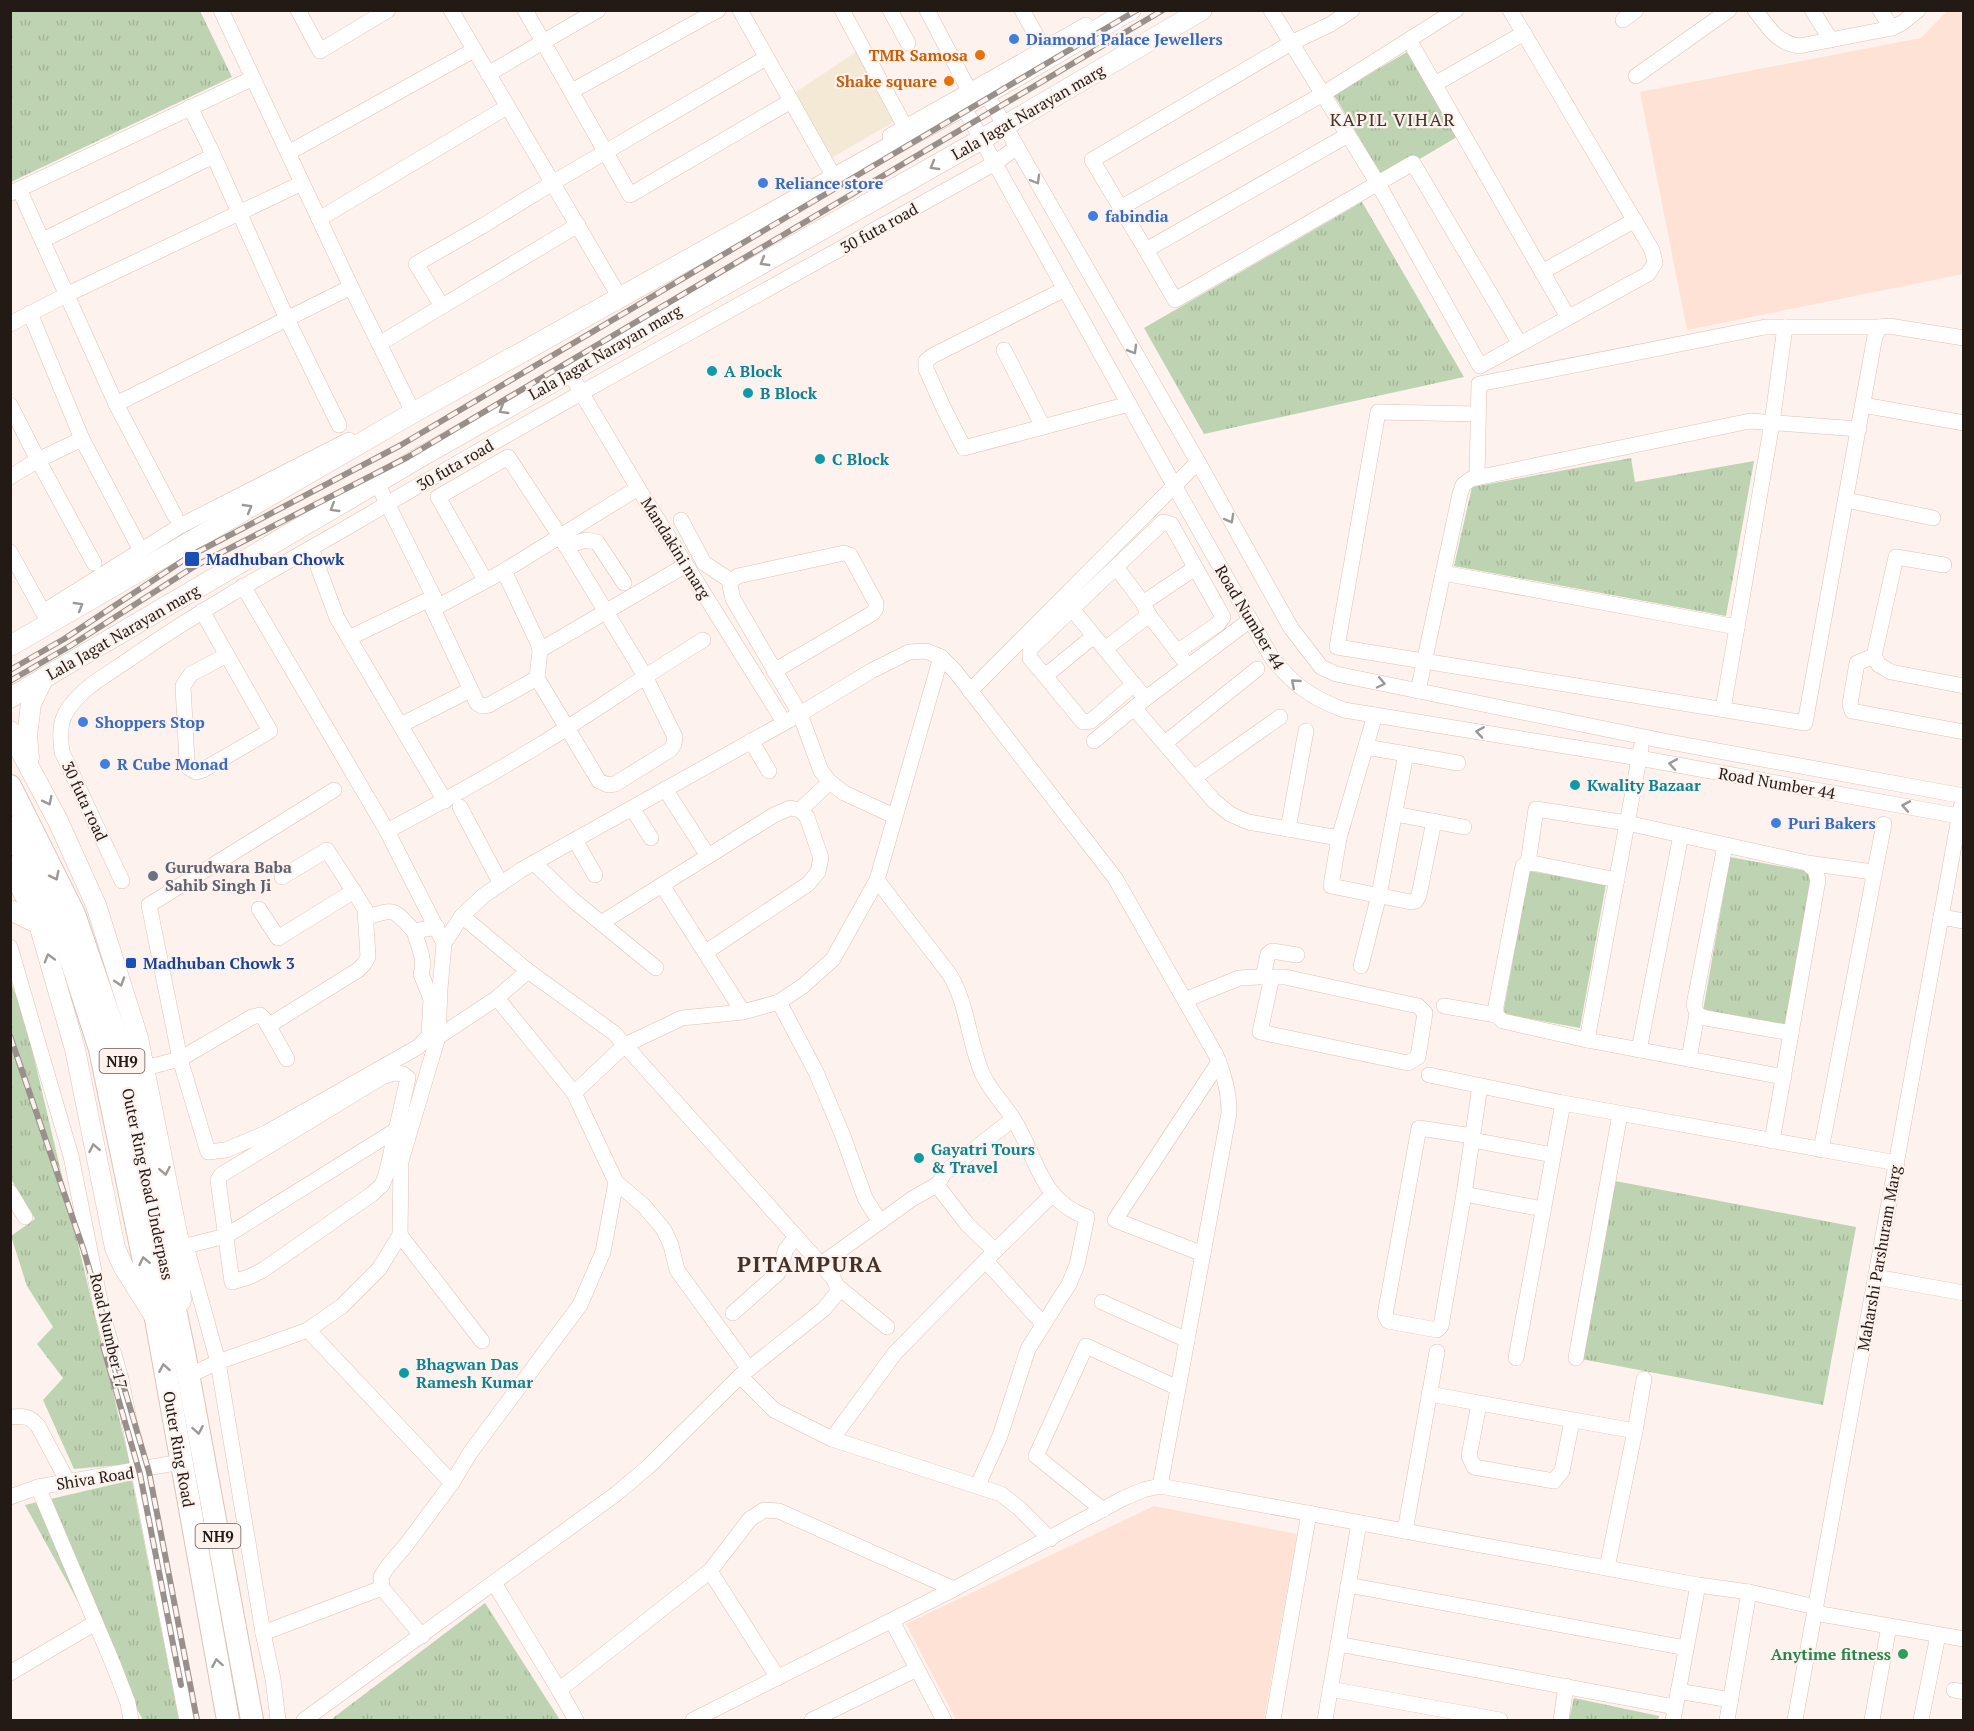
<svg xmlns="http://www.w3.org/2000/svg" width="1974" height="1731" viewBox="0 0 1974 1731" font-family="'PT Serif',serif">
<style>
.commercial{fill:#f3e9d4}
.built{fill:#fee2d6}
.park{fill:url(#park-tufts)}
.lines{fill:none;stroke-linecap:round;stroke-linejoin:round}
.minor-casing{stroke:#dcc2b6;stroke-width:16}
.major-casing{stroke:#dcc2b6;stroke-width:21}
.highway-casing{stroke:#dcc2b6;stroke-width:24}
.minor{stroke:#fff;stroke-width:15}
.major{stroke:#fff;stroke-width:20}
.highway{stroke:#fff;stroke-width:22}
.rail-casing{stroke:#998f8b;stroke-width:6}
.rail{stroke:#fdf2ed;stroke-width:4;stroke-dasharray:11;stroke-linecap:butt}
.oneway{stroke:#9c9896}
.shop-dot{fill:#3f7fe0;stroke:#fdf2ed;stroke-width:2}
.food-dot{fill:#e8710a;stroke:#fdf2ed;stroke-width:2}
.culture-dot{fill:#0f9aa8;stroke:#fdf2ed;stroke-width:2}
.transit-dot{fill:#1a4fb4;stroke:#fdf2ed;stroke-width:2}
.worship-dot{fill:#6b7280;stroke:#fdf2ed;stroke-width:2}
.leisure-dot{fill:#2e9e5b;stroke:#fdf2ed;stroke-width:2}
.labels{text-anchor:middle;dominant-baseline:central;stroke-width:4.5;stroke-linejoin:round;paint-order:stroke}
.shield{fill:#fdf2ed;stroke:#645b56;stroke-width:1.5}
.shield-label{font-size:15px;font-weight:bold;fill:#231a16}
.shop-label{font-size:16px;font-weight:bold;fill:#366cbe;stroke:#fdf2ed;text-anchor:start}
.food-label{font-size:16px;font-weight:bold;fill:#c56008;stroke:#fdf2ed;text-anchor:end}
.street-label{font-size:16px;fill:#231a16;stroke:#fdf2ed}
.culture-label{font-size:16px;font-weight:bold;fill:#0d838f;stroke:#fdf2ed;text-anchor:start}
.transit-label{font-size:16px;font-weight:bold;fill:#164399;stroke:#fdf2ed;text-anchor:start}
.worship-label{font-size:16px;font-weight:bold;fill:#5b616d;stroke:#fdf2ed;text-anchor:start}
.leisure-label{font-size:16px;font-weight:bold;fill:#27864d;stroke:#fdf2ed;text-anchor:end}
.neighbourhood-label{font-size:18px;letter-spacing:1.5px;fill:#463128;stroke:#fdf2ed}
.district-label{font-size:22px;font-weight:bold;letter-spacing:1.5px;fill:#463128;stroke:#fdf2ed}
</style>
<defs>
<pattern id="park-tufts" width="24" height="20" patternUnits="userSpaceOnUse" patternTransform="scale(1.5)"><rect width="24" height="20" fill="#bed3b2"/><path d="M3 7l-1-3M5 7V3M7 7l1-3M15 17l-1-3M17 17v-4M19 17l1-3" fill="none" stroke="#a3b598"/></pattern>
</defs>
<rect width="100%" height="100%" fill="#fdf2ed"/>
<!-- commercial -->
<path class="commercial" d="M862,48L897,120L828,160L796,92Z"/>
<!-- built -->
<g class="built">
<path d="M1948,10L1963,11V274L1687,330L1640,92L1921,38Z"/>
<path d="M1154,1506L1297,1534L1264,1720H956L906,1624Z"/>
</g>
<!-- park -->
<g class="park">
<path d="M11,10L200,11L232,77L11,182Z"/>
<path d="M1407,52L1457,137L1384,180L1334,95Z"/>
<path d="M1362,202L1464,377L1204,434L1144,328Z"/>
<path d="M1631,458L1635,482L1754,461L1726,616L1454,566L1472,487Z"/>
<path d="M1730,857L1812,872L1785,1025L1703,1011Z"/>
<path d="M1529,871L1606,884L1580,1028L1503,1014Z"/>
<path d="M10,981L23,1011L130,1464L74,1469L43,1400L63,1378L37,1344L53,1327L27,1286L11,1236L35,1219L11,1179Z"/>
<path d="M1610,1180L1856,1227L1823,1405L1576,1358Z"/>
<path d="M132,1480L179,1720H143L25,1505Z"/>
<path d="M485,1603L560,1720H333V1718Z"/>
<path d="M1574,1698L1659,1716L1658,1720H1569Z"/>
</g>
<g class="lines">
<!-- minor casing -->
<g class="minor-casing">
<g id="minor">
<path d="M221,10L351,287L411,408V414"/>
<path d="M298,10L320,51L388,10"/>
<path d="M451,10L616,291L619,298"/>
<path d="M525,10L630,195L791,101"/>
<path d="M740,10L830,170"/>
<path d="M842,10L909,134"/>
<path d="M890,10L908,43"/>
<path d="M927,10L973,98"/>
<path d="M1022,10L1044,49"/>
<path d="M1271,10L1377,182L1480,366L1648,274L1655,263L1652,250L1510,10"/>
<path d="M1755,10C1769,28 1776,42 1799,46L1892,28L1902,23L1918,10"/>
<path d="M1812,10L1831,40"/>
<path d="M1880,10L1892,28"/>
<path d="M1623,20L1636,10"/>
<path d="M1409,40L1568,317"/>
<path d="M488,74L598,10"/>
<path d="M1636,76L1729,10"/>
<path d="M1435,84L1524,33"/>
<path d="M572,91L718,10"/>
<path d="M986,93L1198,462L1291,628L1321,667L1336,674L1664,741L1964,796"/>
<path d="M963,106L1175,487L1272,658C1295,686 1310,697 1344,710L1639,758L1964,817"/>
<path d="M1348,135L1146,250L1092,160L1291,43L1331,24L1352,10"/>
<path d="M890,136L1086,25"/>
<path d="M211,150L287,319L339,425"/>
<path d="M288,153L474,50"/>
<path d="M19,189L116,404L175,516"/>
<path d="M11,193L253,78"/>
<path d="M1122,207L1323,94L1456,10"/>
<path d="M319,219L507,107"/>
<path d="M43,240L209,158L211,150L190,107"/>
<path d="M1146,250L1175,300L1413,163L1520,344"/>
<path d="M1542,272L1635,220"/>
<path d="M1065,289L932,356L926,361V369L944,409L964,448L1129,404"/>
<path d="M442,306L416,264L484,225L554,182L766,58"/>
<path d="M30,313L82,439L137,543"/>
<path d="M10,324L66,295L302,183"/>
<path d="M379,344L578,225"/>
<path d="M1004,350L1043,427"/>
<path d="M569,372L638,488L784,722"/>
<path d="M116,404L351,287"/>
<path d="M10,405L38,460L94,563"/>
<path d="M1863,405L1964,423"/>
<path d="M1477,414L1378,412L1337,647L1805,723L1875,336L1880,327L1889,326L1964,338"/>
<path d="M10,477L38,460L82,439"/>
<path d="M1477,478L1479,384L1765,327H1880"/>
<path d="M377,483L434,597L433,609L477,703L482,706L489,705L537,678"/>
<path d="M1846,500L1933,518"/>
<path d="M681,520L704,563L731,581"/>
<path d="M566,546L586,540L597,542L624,583"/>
<path d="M311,548L337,618L445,801"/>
<path d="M10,552L43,612L49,620"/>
<path d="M1944,565L1896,557L1874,656L1879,665L1891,672L1964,686"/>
<path d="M1116,567L1143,603"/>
<path d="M1443,573L1737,627"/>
<path d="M485,580L438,497L508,457L560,536L645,676L675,737L674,744L670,750L615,784L608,785L599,781L537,678L540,650L538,643L504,571"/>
<path d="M243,586L387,831L444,943"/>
<path d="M433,609L504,571L638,488"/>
<path d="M1072,609L1094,636"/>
<path d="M202,611L270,731L203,770L196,772L189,768L187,762L183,686L191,674L227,655"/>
<path d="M43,612L180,526L349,440"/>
<path d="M1149,615L1143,603L1195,568"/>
<path d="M349,638L434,597"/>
<path d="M540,650L686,565"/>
<path d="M1874,656L1857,663L1850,704L1852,711L1964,732"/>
<path d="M774,671L873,613L876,608V603L850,555L844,553L738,576L731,581L730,586L733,599L800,714L821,771L830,782L844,793L894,816"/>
<path d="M1045,676L1094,636L1105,649"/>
<path d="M1134,684L1091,721L1083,722L1030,658V649L1163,522L1171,524L1223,617L1218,624L1177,652"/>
<path d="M970,691L1198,462"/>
<path d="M1418,691L1460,494L1463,485L1471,479L1750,421L1859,429"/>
<path d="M1140,692L1105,649L1149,615L1182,658"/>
<path d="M1134,708L1214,801L1230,814L1248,822L1339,838"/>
<path d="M1723,709L1772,423L1785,327"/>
<path d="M1375,715L1339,838L1331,886L1411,902L1416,901L1419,895L1434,821"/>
<path d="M401,725L470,690"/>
<path d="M751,741L769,771"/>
<path d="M1094,741L1145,699L1250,620"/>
<path d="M1165,743L1257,669"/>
<path d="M1366,747L1458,763"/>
<path d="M1195,777L1280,717"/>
<path d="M665,789L708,856"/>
<path d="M334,790L149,905L180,1059L208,1152L226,1150L266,1133L418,1047L429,1036L431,999L421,974C426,960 418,945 414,931"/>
<path d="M460,807L501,884"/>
<path d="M632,808L651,838"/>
<path d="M800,810L830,782"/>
<path d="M1395,814L1464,827"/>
<path d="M1288,829L1306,731"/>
<path d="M387,831C438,804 489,776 538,746C594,712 647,674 703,640"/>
<path d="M575,840L595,875"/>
<path d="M1725,846L1694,1005L1697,1014L1706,1018L1791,1033"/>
<path d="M534,863L573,900L656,968"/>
<path d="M1528,863L1536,809L1627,823L1807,863L1815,870L1818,880L1772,1141"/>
<path d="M1807,863L1873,872"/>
<path d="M877,880L950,975C966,1002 968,1033 978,1062C984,1084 1000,1099 1012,1117C1037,1154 1038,1200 1087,1217L1077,1265L1069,1284L1028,1349L1000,1436L978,1485"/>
<path d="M1617,880L1537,864L1528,863L1523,866L1496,1006V1015L1503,1021L1587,1040L1784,1077"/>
<path d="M122,881L62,752C58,723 62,712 83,692C98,678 118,668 134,656C202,609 274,569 346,528C560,402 778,284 995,163L1017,147"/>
<path d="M662,885L743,1012"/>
<path d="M259,909L278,938L354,891"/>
<path d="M462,916L528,971L614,1033L833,1278L837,1286L887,1327"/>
<path d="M367,917C396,908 393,909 414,931L437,927"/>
<path d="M1941,917L1964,921"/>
<path d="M601,923L774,815L790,808L800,810L807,817L821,858L818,872L808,884L706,952"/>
<path d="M10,947L71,1156L103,1316L121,1379L187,1720"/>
<path d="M1361,966L1379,895L1406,754"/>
<path d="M1263,977L1268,954L1272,951L1297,955"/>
<path d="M1185,1000L1239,978L1258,977H1285L1418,1006L1425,1013L1418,1057L1408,1063L1260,1032L1272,977"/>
<path d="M779,1002L816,1072L843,1136L865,1198L880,1222"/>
<path d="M1444,1006L1496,1015"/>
<path d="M268,1026L358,970L364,964L368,957L365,909L327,850L282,877"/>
<path d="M438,1037L497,998L528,971"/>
<path d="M1587,1040L1641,748"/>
<path d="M1639,1050L1681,835"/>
<path d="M1689,1059L1697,1014"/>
<path d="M145,1068L180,1059L252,1017L260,1015L265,1020L287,1059"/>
<path d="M394,1073L403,1074L408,1078L386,1175L382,1185L372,1194L263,1270L249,1277L232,1282L218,1180L221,1175L382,1077Z"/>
<path d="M1429,1075L1563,1103L1897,1163"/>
<path d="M574,1093L625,1045L682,1018L743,1012L779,1002L803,986L833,959L877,880L941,657"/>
<path d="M1472,1136L1419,1128L1385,1315L1388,1321L1437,1330L1441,1326L1464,1194L1480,1086"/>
<path d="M1472,1140L1553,1155"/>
<path d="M1821,1150L1884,824"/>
<path d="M616,1182L644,1206L664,1230L671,1245L677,1270L749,1369"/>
<path d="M10,1192L25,1217"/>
<path d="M1464,1194L1543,1209"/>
<path d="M179,1235L186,1246L218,1362L263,1633L273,1679L278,1720"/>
<path d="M400,1235L482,1341"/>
<path d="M186,1246L226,1236L396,1130"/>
<path d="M995,1251L967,1224L939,1188L938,1184L944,1173L1013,1119"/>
<path d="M1203,1254L1115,1220L1219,1062"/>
<path d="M986,1261L1043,1324"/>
<path d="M821,1264L912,1199L938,1184"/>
<path d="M1876,1277L1964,1293"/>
<path d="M1102,1302L1187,1340"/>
<path d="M733,1313L778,1273L786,1249L796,1237"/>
<path d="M308,1330L452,1483"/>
<path d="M1516,1358L1563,1103"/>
<path d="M1576,1358L1620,1114"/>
<path d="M188,1376L218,1362L308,1330L342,1306L379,1269L400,1235L401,1161L438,1037L440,989L444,943L462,916L483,896L521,870L800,714L871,671L909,652L926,651L941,657L955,671L1115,878L1216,1055C1224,1075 1229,1091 1229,1113L1160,1486"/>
<path d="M740,1376L774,1410L832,1439L1001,1494L1020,1509L1050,1539"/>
<path d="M1429,1394L1635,1431L1607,1568"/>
<path d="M1479,1404L1469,1456L1474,1467L1554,1481L1562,1471L1572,1421"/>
<path d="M10,1417C23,1416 29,1415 38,1426L68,1482"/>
<path d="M1635,1431L1644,1379"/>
<path d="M832,1439L895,1353L995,1251L1053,1194"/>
<path d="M38,1487L113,1664L128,1703L131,1720"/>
<path d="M10,1497L38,1487L181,1462"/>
<path d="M1103,1510L1036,1456L1086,1346L1178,1388"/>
<path d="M1405,1531L1437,1352"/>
<path d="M710,1571L750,1519L764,1510L779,1511L954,1589"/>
<path d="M494,1583L559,1690"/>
<path d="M1348,1585L1686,1648"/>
<path d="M1815,1613L1964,1639"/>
<path d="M892,1621L944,1720"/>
<path d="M263,1633L382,1588"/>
<path d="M422,1636L382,1588L381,1577L388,1566L406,1545L452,1483L470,1453L580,1305L603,1252L616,1182L574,1093L497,998"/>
<path d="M1338,1644L1675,1707"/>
<path d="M10,1673L95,1623"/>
<path d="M1330,1689L1500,1720"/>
<path d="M1954,1690L1964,1692"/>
<path d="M1678,1691L1731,1700"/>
<path d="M304,1720L616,1494L648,1467L740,1376L824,1309L837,1293V1286"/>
<path d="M576,1720L559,1690L710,1571L778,1678"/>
<path d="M693,1720L954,1589L1124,1498L1143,1490L1160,1486L1698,1585L1749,1592L1816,1607"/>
<path d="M812,1720L917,1669"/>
<path d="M1273,1720L1309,1513"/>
<path d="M1325,1720L1359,1523"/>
<path d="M1561,1720L1566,1686"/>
<path d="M1673,1720L1698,1585"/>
<path d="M1727,1720L1749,1592"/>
<path d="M1795,1720L1961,807"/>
<path d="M1872,1720L1889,1626"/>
<path d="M1921,1720L1938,1635"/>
</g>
</g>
<!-- major casing -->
<g class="major-casing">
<g id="major">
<path d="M10,646L411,414L1021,74L1131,10"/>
<path d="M10,698L424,455L982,139L1202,10"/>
<path d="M10,731L58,821L96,905L138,1038L177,1233L181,1301"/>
<path d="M29,758L27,736L31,704L43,679"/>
<path d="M10,866L39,924L75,1049L115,1248L123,1266L153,1314"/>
<path d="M10,910L39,924"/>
</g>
</g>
<!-- highway casing -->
<g class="highway-casing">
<g id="highway">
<path d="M10,786L74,914L119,1045L184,1352L252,1720"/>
<path d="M10,827L58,919L100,1049L156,1319L228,1720"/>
</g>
</g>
<!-- minor -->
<use href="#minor" class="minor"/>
<!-- major -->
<use href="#major" class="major"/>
<!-- highway -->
<use href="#highway" class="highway"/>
<!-- rail casing -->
<g class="rail-casing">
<g id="rail">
<path d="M10,670L64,639L190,556L401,445L1137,10"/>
<path d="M10,681L70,646L195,566L408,457L1163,10"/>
<path d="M10,1036L84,1251L149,1472L197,1720"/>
<path d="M103,1346L140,1474L181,1685"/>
</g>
</g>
<!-- rail -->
<use href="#rail" class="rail"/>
</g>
<!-- one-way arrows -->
<defs><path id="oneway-chevron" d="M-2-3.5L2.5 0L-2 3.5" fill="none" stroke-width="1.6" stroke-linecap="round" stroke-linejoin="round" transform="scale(1.5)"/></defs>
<g class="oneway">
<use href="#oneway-chevron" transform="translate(934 166) rotate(150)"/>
<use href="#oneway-chevron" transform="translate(1036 180) rotate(60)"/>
<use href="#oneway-chevron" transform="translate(764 262) rotate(150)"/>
<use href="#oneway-chevron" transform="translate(1133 350) rotate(60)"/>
<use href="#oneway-chevron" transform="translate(503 410) rotate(150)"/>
<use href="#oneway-chevron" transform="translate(248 508) rotate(-30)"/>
<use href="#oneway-chevron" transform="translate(334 508) rotate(149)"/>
<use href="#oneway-chevron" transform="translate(1230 519) rotate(61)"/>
<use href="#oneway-chevron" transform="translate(79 606) rotate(-30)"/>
<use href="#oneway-chevron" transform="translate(1295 683) rotate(-139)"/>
<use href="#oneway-chevron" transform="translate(1381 683) rotate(12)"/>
<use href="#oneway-chevron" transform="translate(1480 732) rotate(-171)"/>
<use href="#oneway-chevron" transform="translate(1673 764) rotate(-170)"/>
<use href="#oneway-chevron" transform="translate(48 801) rotate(63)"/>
<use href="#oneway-chevron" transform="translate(1906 806) rotate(-170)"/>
<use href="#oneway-chevron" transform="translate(55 876) rotate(63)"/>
<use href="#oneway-chevron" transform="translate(49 958) rotate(-106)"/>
<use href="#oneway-chevron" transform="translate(120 982) rotate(72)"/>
<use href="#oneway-chevron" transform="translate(94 1148) rotate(-101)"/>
<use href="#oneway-chevron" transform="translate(165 1171) rotate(79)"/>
<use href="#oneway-chevron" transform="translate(144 1261) rotate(-102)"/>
<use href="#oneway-chevron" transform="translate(164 1368) rotate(-100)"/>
<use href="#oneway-chevron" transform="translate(198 1430) rotate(80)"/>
<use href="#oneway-chevron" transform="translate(217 1663) rotate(-100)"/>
</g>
<!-- markers -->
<g class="shop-dot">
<circle cx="1014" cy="39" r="6"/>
<circle cx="763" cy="183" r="6"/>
<circle cx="1093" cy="216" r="6"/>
<circle cx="83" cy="722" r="6"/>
<circle cx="105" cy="764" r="6"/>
<circle cx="1776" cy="823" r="6"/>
</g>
<g class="food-dot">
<circle cx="980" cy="55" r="6"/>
<circle cx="949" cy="81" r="6"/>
</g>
<g class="culture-dot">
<circle cx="712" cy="371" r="6"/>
<circle cx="748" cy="393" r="6"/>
<circle cx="820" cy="459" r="6"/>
<circle cx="1575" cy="785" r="6"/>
<circle cx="919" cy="1158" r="6"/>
<circle cx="404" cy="1373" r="6"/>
</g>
<g class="transit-dot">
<rect x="184" y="551" width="16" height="16" rx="3"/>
<rect x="125" y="957" width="12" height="12" rx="3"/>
</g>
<circle class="worship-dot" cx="153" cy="876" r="6"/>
<circle class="leisure-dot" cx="1903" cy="1654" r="6"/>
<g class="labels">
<!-- shield labels -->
<g class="shield">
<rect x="99.5" y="1049" width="45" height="24" rx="4.5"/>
<rect x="195.5" y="1524" width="45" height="24" rx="4.5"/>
</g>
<g class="shield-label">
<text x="122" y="1061">NH9</text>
<text x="218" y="1536">NH9</text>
</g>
<!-- shop labels -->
<g class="shop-label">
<text x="1026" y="39">Diamond Palace Jewellers</text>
<text x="775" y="183">Reliance store</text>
<text x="1105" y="216">fabindia</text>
<text x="95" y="722">Shoppers Stop</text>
<text x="117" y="764">R Cube Monad</text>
<text x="1788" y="823">Puri Bakers</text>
</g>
<!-- food labels -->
<g class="food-label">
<text x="968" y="55">TMR Samosa</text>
<text x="937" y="81">Shake square</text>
</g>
<!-- street labels -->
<g class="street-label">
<text transform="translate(1028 112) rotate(-30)">Lala Jagat Narayan marg</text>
<text transform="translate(879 228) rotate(-29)">30 futa road</text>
<text transform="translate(605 352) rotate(-30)">Lala Jagat Narayan marg</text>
<text transform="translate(455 465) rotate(-30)">30 futa road</text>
<text transform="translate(676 548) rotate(58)">Mandakini marg</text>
<text transform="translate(1250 617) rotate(59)">Road Number 44</text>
<text transform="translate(123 632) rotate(-30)">Lala Jagat Narayan marg</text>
<text transform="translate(1777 783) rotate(10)">Road Number 44</text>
<text transform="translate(85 801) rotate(65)">30 futa road</text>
<text transform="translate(148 1184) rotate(78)">Outer Ring Road Underpass</text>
<text transform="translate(1879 1258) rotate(-80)">Maharshi Parshuram Marg</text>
<text transform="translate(109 1331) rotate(77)">Road Number 17</text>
<text transform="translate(179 1449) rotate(80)">Outer Ring Road</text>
<text transform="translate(95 1478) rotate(-9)">Shiva Road</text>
</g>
<!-- culture labels -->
<g class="culture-label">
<text x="724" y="371">A Block</text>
<text x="760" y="393">B Block</text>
<text x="832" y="459">C Block</text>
<text x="1587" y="785">Kwality Bazaar</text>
<text x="931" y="1149">Gayatri Tours<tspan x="931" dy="18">&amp; Travel</tspan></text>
<text x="416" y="1364">Bhagwan Das<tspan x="416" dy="18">Ramesh Kumar</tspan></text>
</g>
<!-- transit labels -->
<g class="transit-label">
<text x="206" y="559">Madhuban Chowk</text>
<text x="143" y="963">Madhuban Chowk 3</text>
</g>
<!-- worship labels -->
<g class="worship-label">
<text x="165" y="867">Gurudwara Baba<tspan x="165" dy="18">Sahib Singh Ji</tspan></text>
</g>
<!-- leisure labels -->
<g class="leisure-label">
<text x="1891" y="1654">Anytime fitness</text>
</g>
<!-- neighbourhood labels -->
<g class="neighbourhood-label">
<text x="1393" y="119">KAPIL VIHAR</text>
</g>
<!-- district labels -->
<g class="district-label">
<text x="810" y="1263">PITAMPURA</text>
</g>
</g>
<!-- border -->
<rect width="1974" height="1731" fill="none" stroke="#231a16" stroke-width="24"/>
</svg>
